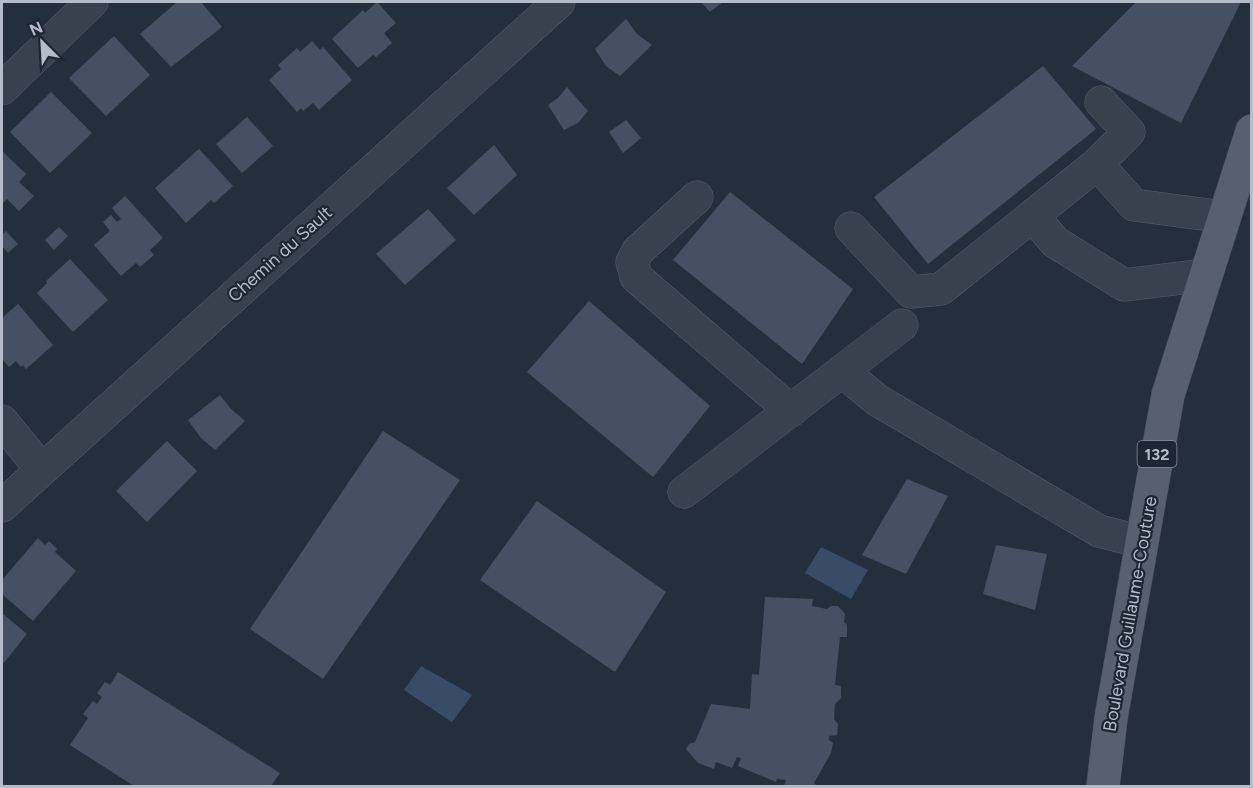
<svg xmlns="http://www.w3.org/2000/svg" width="1253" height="788" viewBox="0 0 1253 788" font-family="Figtree,sans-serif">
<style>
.water{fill:#394c67}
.building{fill:#455162}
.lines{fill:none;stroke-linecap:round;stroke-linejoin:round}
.minor-casing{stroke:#565f6c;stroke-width:33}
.major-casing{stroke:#414a57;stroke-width:34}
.minor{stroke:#38414e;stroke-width:32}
.major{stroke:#56606e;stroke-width:33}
.labels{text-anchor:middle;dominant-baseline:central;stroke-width:4.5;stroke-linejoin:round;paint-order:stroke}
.shield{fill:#1d2633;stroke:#878f9c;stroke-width:1.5}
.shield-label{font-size:16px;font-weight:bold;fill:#b4bcc9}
.street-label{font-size:18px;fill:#b4bcc9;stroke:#1d2633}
</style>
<rect width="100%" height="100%" fill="#242f3e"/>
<!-- water -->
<g class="water">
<path d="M821,547L868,570L851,599L805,573Z"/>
<path d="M421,666L472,695L452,722L404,690Z"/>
</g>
<!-- building -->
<g class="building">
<path d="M177,2H201L222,27L171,67L140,34Z"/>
<path d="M377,2L396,23L384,33L392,43L376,57L373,55L358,68L332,39L363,10L365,13Z"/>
<path d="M701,2H723L710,12Z"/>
<path d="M1136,2H1241L1181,123L1072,66Z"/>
<path d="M626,19L637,34L652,45L620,76L606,66L595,49Z"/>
<path d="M114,36L150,75L106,116L69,78Z"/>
<path d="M312,41L320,50L323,47L352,80L319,110L313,103L303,111L301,108L297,112L269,80L281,69L278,65L297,48L300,52Z"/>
<path d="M1043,66L1096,129L928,264L874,197Z"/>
<path d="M567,87L588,111L578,123L564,130L548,105L558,98Z"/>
<path d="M51,92L92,133L50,173L10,132Z"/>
<path d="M247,117L273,146L242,173L216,144Z"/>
<path d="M626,120L641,138L623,153L609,132Z"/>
<path d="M494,145L517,175L474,215L447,188Z"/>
<path d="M199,149L233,186L214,203L211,200L186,223L155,188Z"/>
<path d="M2,151L26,174L19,182L34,196L19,211L7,199L2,204Z"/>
<path d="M730,192L853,289L802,364L673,260Z"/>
<path d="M125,196L163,238L150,250L154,255L140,267L136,263L121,276L94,245L110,231L103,222L111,215L117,222L121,219L112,208Z"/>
<path d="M428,209L456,240L405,285L376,254Z"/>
<path d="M59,227L68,236L54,250L45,240Z"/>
<path d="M6,231L18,244L8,253L2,246V235Z"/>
<path d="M70,259L108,300L73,332L37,293L47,283L46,281Z"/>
<path d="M589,301L710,406L653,477L527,372Z"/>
<path d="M18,304L53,345L26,369L23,365L21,367L16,361L9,367L2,359V318Z"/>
<path d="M220,395L231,409L245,421L215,450L201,438L188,420Z"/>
<path d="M383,431L460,480L323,679L250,629Z"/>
<path d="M167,441L197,471L147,522L116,491Z"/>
<path d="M907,479L948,496L906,574L862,555Z"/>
<path d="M537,501L666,592L615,672L480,580Z"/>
<path d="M38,538L45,545L49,541L57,549L55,552L76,571L33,621L2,594V580Z"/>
<path d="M996,545L1047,554L1035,610L983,594Z"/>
<path d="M765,597L813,599L812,606L827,609L831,606H838L845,614L844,622L847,625V637H840L835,685L841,686V698L835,704L834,719L838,724L837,735L829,736V740L833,743L831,753L814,783L817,786H784L786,780L777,779L776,782L738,766L741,758L737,757L732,768L716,762L714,769L698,763L686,749L689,744L695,742L711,704L750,709L752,674L759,675Z"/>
<path d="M2,613L27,634L2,665Z"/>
<path d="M118,672L280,773L271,786H134L70,745L88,718L83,714L93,701L97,704L102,697L97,693L105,682L110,685Z"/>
</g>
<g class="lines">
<!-- minor casing -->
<g class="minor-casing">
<g id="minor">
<path d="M2,89L92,2"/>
<path d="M1097,164L1134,205L1224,217"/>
<path d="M697,197L638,251L632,262L636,277L791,411"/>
<path d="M1033,216L1055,242L1124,285L1206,275"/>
<path d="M851,228L911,292L941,289L1097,164L1129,132L1101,102"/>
<path d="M902,325L842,371L877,400L1099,531L1142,542"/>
<path d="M2,421L41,469"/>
<path d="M684,492L842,371"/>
<path d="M2,506L559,2"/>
</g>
</g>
<!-- major casing -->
<g class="major-casing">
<path id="major" d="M1103,786L1111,718L1168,395L1252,131"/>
</g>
<!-- minor -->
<use href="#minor" class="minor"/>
<!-- major -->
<use href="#major" class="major"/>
</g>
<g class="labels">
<!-- shield labels -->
<rect class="shield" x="1137.5" y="441" width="39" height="26" rx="4.5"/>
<g class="shield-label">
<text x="1157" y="454">132</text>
</g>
<!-- street labels -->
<g class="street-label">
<text transform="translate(280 254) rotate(-42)">Chemin du Sault</text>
<text transform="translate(1130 614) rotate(-80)">Boulevard Guillaume-Couture</text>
</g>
</g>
<!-- border -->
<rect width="1253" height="788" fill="none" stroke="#b4bcc9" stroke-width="6"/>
<!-- north arrow -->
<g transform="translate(42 42) rotate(336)" stroke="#1d2633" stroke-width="4.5" paint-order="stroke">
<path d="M0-4.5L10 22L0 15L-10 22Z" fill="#b4bcc9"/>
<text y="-9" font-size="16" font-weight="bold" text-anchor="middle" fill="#b4bcc9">N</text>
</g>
</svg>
